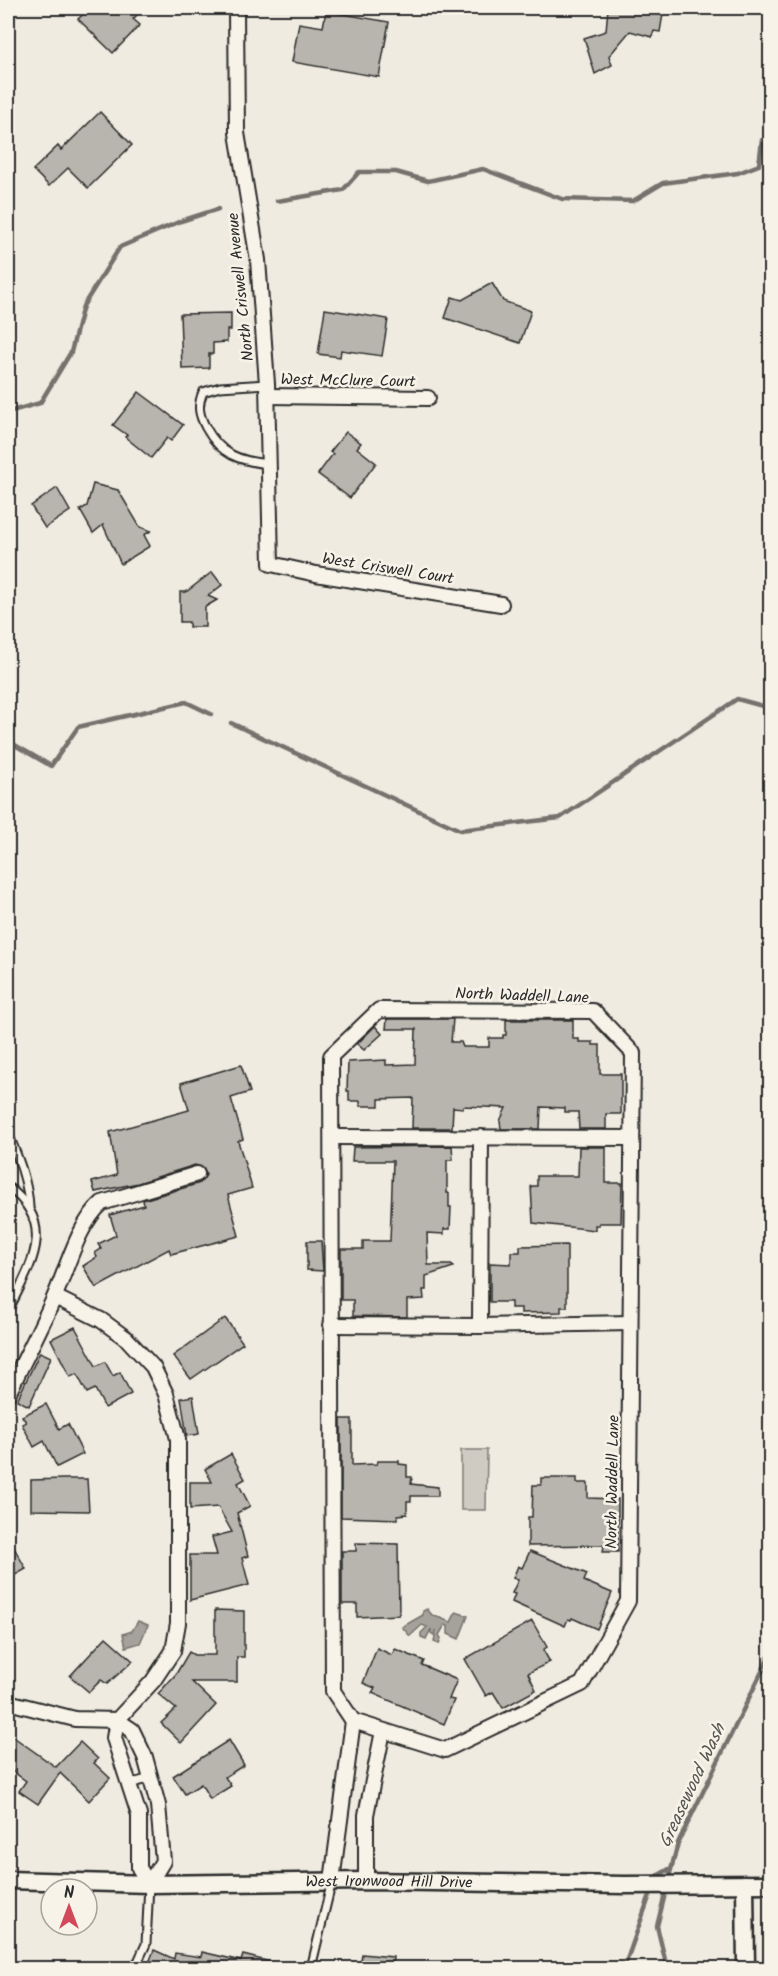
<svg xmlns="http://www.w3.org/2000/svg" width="778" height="1976" viewBox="0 0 778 1976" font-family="Kalam,sans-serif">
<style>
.green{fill:#cfcbc2;stroke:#7d7b76;stroke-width:1.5}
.water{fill:#a4a29a;stroke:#74726e;stroke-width:1.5}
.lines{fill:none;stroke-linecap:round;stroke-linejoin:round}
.stream{stroke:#74726e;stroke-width:4.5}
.building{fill:#b8b5ae;stroke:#2b2b2b;stroke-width:1.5}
.service-casing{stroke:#2b2b2b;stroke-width:11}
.minor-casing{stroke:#2b2b2b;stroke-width:18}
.tertiary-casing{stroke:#2b2b2b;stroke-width:21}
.service{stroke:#f7f3e8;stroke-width:7}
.minor{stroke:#f7f3e8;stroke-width:14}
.tertiary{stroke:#f7f3e8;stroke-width:16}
.labels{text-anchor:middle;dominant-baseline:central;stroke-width:5;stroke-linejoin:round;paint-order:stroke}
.street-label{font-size:16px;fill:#2b2b2b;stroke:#f7f3e8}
.water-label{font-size:18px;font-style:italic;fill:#555552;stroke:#f7f3e8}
</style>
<rect width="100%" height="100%" fill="#efebe0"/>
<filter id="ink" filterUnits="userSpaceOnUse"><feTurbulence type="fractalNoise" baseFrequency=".0167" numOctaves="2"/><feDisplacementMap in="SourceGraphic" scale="12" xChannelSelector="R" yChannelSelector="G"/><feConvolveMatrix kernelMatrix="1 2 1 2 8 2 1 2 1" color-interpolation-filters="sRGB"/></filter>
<g filter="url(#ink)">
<!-- green -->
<path class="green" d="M461,1450H487L486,1510H461Z"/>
<!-- water -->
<g class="water">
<path d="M427,1609L432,1615L451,1622L456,1612L468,1616L459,1639L448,1634V1626L445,1625L439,1635L441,1638L439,1644L434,1642L436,1630L434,1635L431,1633V1629L426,1639L421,1637V1633L427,1627L422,1625L410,1636L402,1627L423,1615V1611Z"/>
<path d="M138,1621L148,1625L140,1643L126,1647L123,1634L132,1631Z"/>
</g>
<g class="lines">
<!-- stream -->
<g class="stream">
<path d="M277,201L343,190L359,172H396L428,181L483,169L562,199L633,201L663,183L738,173L759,165L762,140"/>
<path d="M8,412L40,403L71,352L83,306L120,247L181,221L218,209"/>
<path d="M231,723L460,830L560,818L737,699L770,708"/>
<path d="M8,741L51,766L78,727L186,702L211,714"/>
<path d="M655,1881L657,1876L671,1868"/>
<path d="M668,1881L678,1843L770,1655"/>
<path d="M666,1890L657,1926L667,1968"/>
<path d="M624,1968L652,1889"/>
</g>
</g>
<!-- building -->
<g class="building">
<path d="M90,8H95L101,14L107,8H132L138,14L133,19L140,25L113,53L78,19Z"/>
<path d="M608,8H664L660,32L654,31L652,37L630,31L609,56L612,65L595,74L584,38L606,31Z"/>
<path d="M326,11L389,22L379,77L292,62L299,23L323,27Z"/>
<path d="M100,112L132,145L88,188L68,168L49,186L33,170L58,146L61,150Z"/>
<path d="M492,283L503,301L531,311L520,343L445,318L452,297L462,300Z"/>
<path d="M325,309L388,319L382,356L341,350L340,357L318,354Z"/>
<path d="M231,313V330H227V342L213,343V354H209V368L182,369L180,314Z"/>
<path d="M139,392L183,425L171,441L167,438L151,458L125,437L127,435L113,425Z"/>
<path d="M346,432L361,443L357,448L376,463L350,498L318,474L333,454L330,452Z"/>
<path d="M93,484L118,490L140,527L151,531L144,535L150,546L121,564L103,525L93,533L80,510L87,506Z"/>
<path d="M57,488L70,511L45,528L31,506Z"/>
<path d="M212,572L222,585L208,596L217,600L205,607V627H189V622H180V592H186Z"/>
<path d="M387,1019H453L451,1042H461L463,1047H489V1038H503V1035H506V1020H573V1039H579V1042H593V1045H600V1074H621V1114H606V1129H579L578,1112H565V1108L541,1107L540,1129H501L500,1121L506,1108L463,1106V1108L453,1107L452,1128H412L413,1098L379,1099V1106H360V1101H349V1091H347L348,1062L386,1060V1065L415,1064L416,1029H386Z"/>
<path d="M375,1026L382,1034L364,1050L357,1044Z"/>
<path d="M241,1065L250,1092L231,1098L243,1139L238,1141L252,1188L228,1195L239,1236L171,1254L169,1249L96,1288L83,1266L97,1257L95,1253L101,1249L98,1244L116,1235L110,1215L144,1205L143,1200L200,1183L206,1175L204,1168L195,1165L138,1183L95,1192L92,1182L117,1175L110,1132L189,1110L181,1083Z"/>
<path d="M452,1146L453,1160H447V1193H449V1207H451L450,1229H444V1234L427,1233L428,1265H452L453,1267L426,1276V1290H423L424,1299L407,1300V1317L353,1316V1300H341V1249H363V1241H390L393,1161H352L353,1147Z"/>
<path d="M579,1147H606V1183H622L621,1223H599V1225H595V1230L533,1223L531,1186H537V1176H578Z"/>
<path d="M307,1241H321L323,1271L307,1270Z"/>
<path d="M567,1245V1307H561V1312L521,1313V1308H511V1302H490V1263L511,1264V1252H520V1246Z"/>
<path d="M225,1318L243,1343L191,1379L173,1356Z"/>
<path d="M75,1327L96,1366L105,1362L113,1376L120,1372L131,1394L105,1408L95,1389L87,1393L77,1374L70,1377L51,1339Z"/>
<path d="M40,1352L51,1357L29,1406L17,1400Z"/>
<path d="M193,1396L199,1434L187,1436L181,1398Z"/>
<path d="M46,1404L59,1429L68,1424L83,1454L57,1467L44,1441L34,1447L22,1424L26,1422L22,1416Z"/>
<path d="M341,1419H352V1465L377,1464L378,1461H399V1464L407,1465V1477H412L411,1484L438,1487V1496H411V1501H407V1514L398,1515V1519L341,1517Z"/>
<path d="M231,1454L245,1479L238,1483L250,1506L237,1513L248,1556L242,1558L249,1585L190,1600V1555H217L212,1537L232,1532L218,1507L190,1509V1482H212L205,1469Z"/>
<path d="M541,1478H577V1483H588V1498L618,1499V1552H603L604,1545L528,1546V1517H532L533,1485H541Z"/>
<path d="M64,1479H87L89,1511L31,1510V1480Z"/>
<path d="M8,1537L26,1569L8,1579Z"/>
<path d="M356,1543L398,1544L399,1615L357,1617V1604H342V1551H356Z"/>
<path d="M530,1551L587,1574L584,1581L612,1593L597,1629L572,1618L571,1620L568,1619L565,1626L512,1602L515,1594L512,1593L518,1580L513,1578L518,1566L522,1568Z"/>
<path d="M215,1610L244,1611V1657H237V1682H192L216,1705L181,1743L161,1723L176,1709L158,1694L176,1674L189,1652L194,1655H215Z"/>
<path d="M532,1621L547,1647L543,1650L550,1662L528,1673L536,1690L503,1708L493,1692L486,1696L465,1659Z"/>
<path d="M106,1637L133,1661L107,1684L101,1680L89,1692L70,1676Z"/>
<path d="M377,1648L392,1655L395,1649L424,1661L422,1665L457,1680L449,1699L454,1700L444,1724L372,1693L375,1688L363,1683Z"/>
<path d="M8,1733L56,1767L80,1742L98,1759L94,1763L110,1778L89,1801L60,1773L38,1804L19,1791L26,1781L8,1768Z"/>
<path d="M229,1740L244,1765L225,1777L231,1786L210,1799L201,1784L185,1794L173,1776Z"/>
<path d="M154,1950L174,1959L175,1953L201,1957L202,1952L241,1961L243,1955L279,1964V1968H147Z"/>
<path d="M362,1954L393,1957L392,1968H360Z"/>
</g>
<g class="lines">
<!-- service casing -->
<g class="service-casing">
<g id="service">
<path d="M267,384L220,387L203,392C197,406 199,415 206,428C221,455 239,461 269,464"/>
<path d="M8,1133C18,1157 28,1182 29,1207"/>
<path d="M8,1187C59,1225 30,1266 8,1311"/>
<path d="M129,1784L151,1778"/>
<path d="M135,1968L146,1944L149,1884"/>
<path d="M311,1968L332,1881"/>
</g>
</g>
<!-- minor casing -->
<g class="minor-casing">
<g id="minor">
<path d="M236,8L237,133L258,260L267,384L271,564L316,574L501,604"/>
<path d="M268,396L428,398"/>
<path d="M379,1010L593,1011L633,1053L628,1601L582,1684L445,1750L353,1721L333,1691L331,1056Z"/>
<path d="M332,1137L632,1138"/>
<path d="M331,1325L480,1326L481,1137"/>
<path d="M480,1326L630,1323"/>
<path d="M8,1394C23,1362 40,1330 54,1298C67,1269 78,1224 102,1203L197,1174"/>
<path d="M8,1702L75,1719L117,1720L153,1681L173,1651L178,1623V1439L166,1394L153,1367L127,1339L101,1320L55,1297"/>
<path d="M117,1720L132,1730L145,1757L158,1805L163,1861L149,1884L139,1868V1815L114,1738Z"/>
<path d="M332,1881L353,1721"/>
<path d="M366,1881V1815L383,1731"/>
</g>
</g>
<!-- tertiary casing -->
<g class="tertiary-casing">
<g id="tertiary">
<path id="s1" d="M8,1880L149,1884L366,1881L625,1885L770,1884"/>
<path d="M745,1884L746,1968"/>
</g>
</g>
<!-- service -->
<use href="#service" class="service"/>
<!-- minor -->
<use href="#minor" class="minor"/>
<!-- tertiary -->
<use href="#tertiary" class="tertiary"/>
</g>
</g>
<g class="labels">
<!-- street labels -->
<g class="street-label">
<text transform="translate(241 287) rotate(-96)">North Criswell Avenue</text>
<text transform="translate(348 381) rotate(1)">West McClure Court</text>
<text transform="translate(388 569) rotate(9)">West Criswell Court</text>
<text transform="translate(522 996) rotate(2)">North Waddell Lane</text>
<text transform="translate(613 1482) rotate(-89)">North Waddell Lane</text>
<text stroke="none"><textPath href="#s1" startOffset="381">West Ironwood Hill Drive</textPath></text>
</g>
<!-- water labels -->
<g class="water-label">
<text transform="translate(693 1786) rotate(-65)">Greasewood Wash</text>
</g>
</g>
<!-- margin -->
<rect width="778" height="1976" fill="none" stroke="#f7f3e8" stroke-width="30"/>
<rect x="15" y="15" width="748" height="1946" fill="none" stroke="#2b2b2b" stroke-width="2" filter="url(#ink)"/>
<!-- north arrow -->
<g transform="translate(69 1907)"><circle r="28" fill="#f7f3e8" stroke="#a5a39c" stroke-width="1.5"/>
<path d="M0-4.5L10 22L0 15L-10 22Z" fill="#d1495b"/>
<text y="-9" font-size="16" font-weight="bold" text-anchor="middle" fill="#2b2b2b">N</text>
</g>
</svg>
